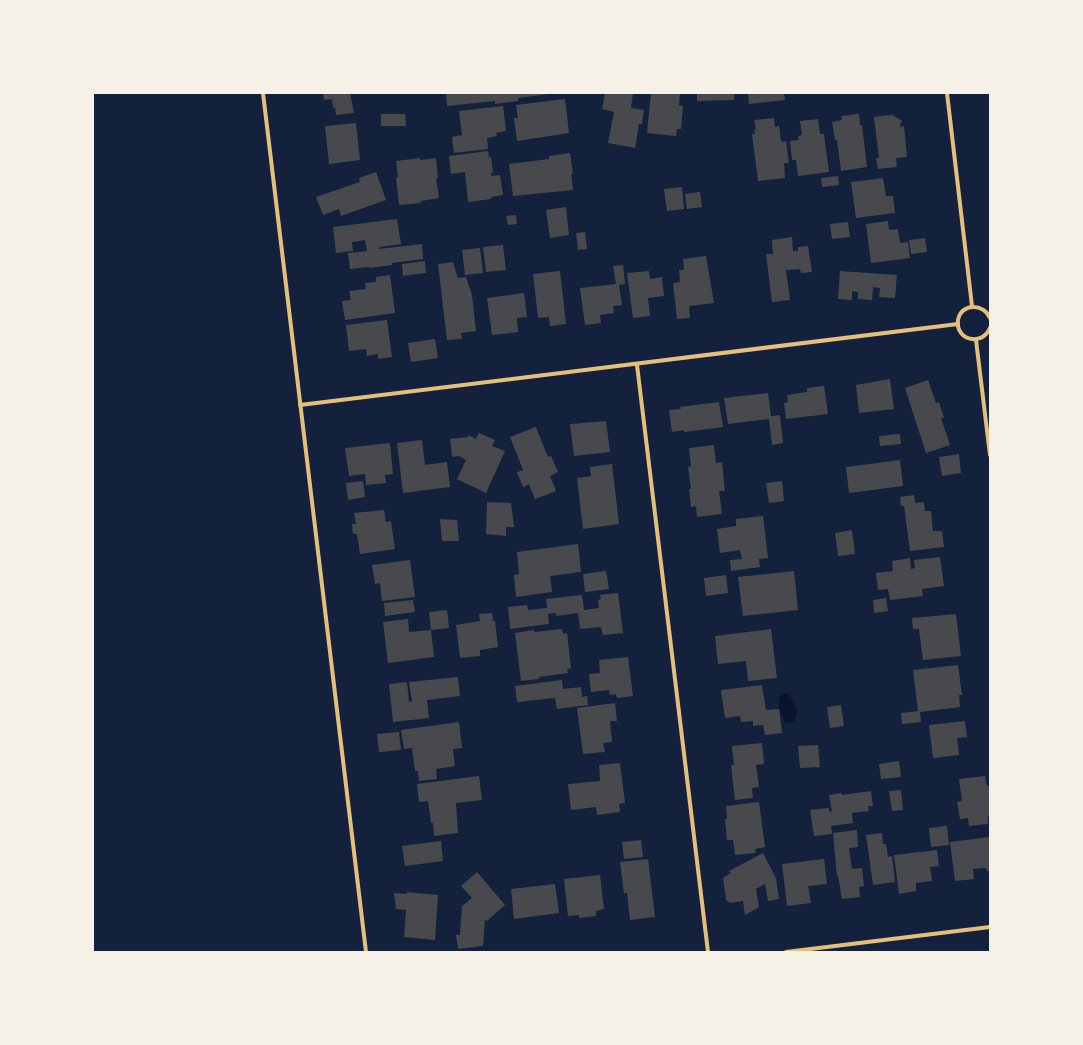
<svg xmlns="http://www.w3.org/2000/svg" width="1083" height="1045" viewBox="0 0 1083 1045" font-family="Literata,serif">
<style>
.water{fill:#0b132b}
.building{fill:#48494c}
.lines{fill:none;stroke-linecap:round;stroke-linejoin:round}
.minor{stroke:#e5c07b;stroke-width:4}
</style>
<rect width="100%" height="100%" fill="#14213d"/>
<!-- water -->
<path class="water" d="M784,693L788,694L790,696L797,710V716L793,722L789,723L784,721L779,707L780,697Z"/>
<!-- building -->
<g class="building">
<path d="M323,93H350L354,113L336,115L335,107L333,108L332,99L324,100Z"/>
<path d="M446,93H549V94L518,98V101L495,104V101L447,106Z"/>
<path d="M605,93H633L631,108L644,110L642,124H639L635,148L608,143L614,112L602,109Z"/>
<path d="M651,93H680L679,105L683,106L681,129H677L676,136L647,133Z"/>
<path d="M697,93H734V100L697,101Z"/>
<path d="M748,93H784L785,100L749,104Z"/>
<path d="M565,99L569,133L517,141L514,118H518L516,105Z"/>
<path d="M503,106L506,131L496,133L497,136L487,138L488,149L454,153L452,137L462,135L459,111Z"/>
<path d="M381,114H405L406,126H381Z"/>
<path d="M859,114L860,125H862L867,167L841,171L837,140H835L832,122L842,120L841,116Z"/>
<path d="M891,114L902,121L900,124V127L904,126L907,157L896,158L897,167L878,169L876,158H879L874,117L889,115V117Z"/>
<path d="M774,118L775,127L779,126L781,142L786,141L789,163H784L785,178L758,181L752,134H755L754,130L756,129L754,120Z"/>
<path d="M818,119L820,134H824L829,172L798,176L796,160H792L790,141L799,140L798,136L802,135L800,121Z"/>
<path d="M356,123L360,160L329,164L325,126Z"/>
<path d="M488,151L489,158L491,157L493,173H491V176L500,175L503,195L491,197V199L468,202L465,172L451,174L449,156Z"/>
<path d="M570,153L573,174H571L573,190L513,196L509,164L549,159V156Z"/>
<path d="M420,158V160L436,158L438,178H436L439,198L421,201V203L399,205L396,178L398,177L396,161Z"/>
<path d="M376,172L386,200L341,216L339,209L323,215L316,197L360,182L359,178Z"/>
<path d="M838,176L839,185L822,187L821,178Z"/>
<path d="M883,178L886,196H893L895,213L856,218L851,182Z"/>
<path d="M682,187L684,209L667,211L664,189Z"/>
<path d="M700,192L702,207L687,209L685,194Z"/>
<path d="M566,207L569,235L550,238L546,210Z"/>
<path d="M516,215L517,224L508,225L506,216Z"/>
<path d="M397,219L401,244L380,247L379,249L422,244L423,259L392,263V265L369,268V267L350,269L348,253L367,251L365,240L352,242L353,251L336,253L333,227Z"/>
<path d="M888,221L889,230L898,229L900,243L908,242L910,258L871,263L866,224Z"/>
<path d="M848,222L850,237L832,239L830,224Z"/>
<path d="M585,232L587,249L578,250L576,233Z"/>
<path d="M792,237L793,251H798V247L808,246L812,272L801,273L800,269L786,270L790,300L772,302L766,254H773L772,240Z"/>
<path d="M925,238L927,252L911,254L909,240Z"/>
<path d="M503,245L506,270L486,272L483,247Z"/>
<path d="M480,248L483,273L465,275L462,250Z"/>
<path d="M706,256L714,303L689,306L690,318L677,319L673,283L680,282L679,270H684L683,259Z"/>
<path d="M425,261L426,273L403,276L402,264Z"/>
<path d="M453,262L458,278L466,277L472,295L476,331L461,333L462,339L447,340L438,264Z"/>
<path d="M623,265L625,284L619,285L622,305L613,306L614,313L600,315L601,323L585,325L580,288L616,284L613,266Z"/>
<path d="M560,271L566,324L550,326L549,317L538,318L533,274Z"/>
<path d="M649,271L650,279L662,277L664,296L648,298L650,316L633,318L627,273Z"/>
<path d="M840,271L897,275L895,298L879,297L880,288L873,287L872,300L858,299V292L852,291V300L838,299Z"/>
<path d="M390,275L395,313L345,320L342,301L351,300L349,291L366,289L365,283L376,282V277Z"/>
<path d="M524,293L527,317L517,318L518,332L492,335L487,298Z"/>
<path d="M387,320L392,357L378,359V354L367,356L366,349L349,351L346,325Z"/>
<path d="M435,339L438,358L411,362L408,343Z"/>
<path d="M890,379L894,409L859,413L856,385Z"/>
<path d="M928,380L936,403L939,402L944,418H941L950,445L926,453L905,388Z"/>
<path d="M824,386L828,414L786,419L784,403L788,402L787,395L807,392V388Z"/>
<path d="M768,393L771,416L780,415L783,443L772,445L769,419L728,424L724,398Z"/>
<path d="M719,402L723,427L684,432V430L672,432L669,410L681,409L680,407Z"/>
<path d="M606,421L610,452L574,456L570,424Z"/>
<path d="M536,427L548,457L551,456L558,472L550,476L556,491L535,499L529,484L523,487L517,472L523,470L510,437Z"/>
<path d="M479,433L495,440L492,446L505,451L486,493L457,479L466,460L459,456L452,457L450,439L468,437V435L476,439Z"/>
<path d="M900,434L901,444L880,446L879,436Z"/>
<path d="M422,440L425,465L447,462L450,487L403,493L397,443Z"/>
<path d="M390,443L393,474L385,475L386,483L366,485L365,474L349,476L345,448Z"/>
<path d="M714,445L716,463L722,462L725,491H719L722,514L697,517L696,506L691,507L689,489H691L688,467L691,466L689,448Z"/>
<path d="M959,454L961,473L942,476L939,457Z"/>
<path d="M900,460L903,486L849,493L846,467Z"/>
<path d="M612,464L619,524L583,529L577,478L591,476L590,467Z"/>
<path d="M363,481L365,497L348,500L346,483Z"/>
<path d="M782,481L784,501L769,503L766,483Z"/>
<path d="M914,495L915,503L924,502L925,511H931L933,531H942L944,547L910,551L904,506H901L900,497Z"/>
<path d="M487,502L511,503L514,527H506V536L486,534Z"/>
<path d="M384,510L386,522L391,521L395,549L360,554L357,534H353L352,524H356L354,513Z"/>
<path d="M763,516L768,558L759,559L760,567L731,571L730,560L742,559L740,550L720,553L717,529L736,526V519Z"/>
<path d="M440,519L457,520L459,541H442Z"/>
<path d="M852,530L855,554L838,556L835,533Z"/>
<path d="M578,544L581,572L550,576L552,592L516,597L514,575L519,574L517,552Z"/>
<path d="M940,557L944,586L922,589L923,596L890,600L888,589L878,590L876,573L893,571L892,561L910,558L911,569L915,568L914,560Z"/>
<path d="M410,560L415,597L382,601L380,583L375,584L372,565Z"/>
<path d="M606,571L609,589L585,592L583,574Z"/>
<path d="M794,571L798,610L743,616L738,577Z"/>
<path d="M726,575L728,593L706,596L704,578Z"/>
<path d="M618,593L623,633L603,635L601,627L580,629L578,613L556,616V613L548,614L549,624L510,629L508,607L527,605L528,610L547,608L546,599L582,595L584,610L599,608L598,600L601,599L600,595Z"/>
<path d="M886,598L888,611L874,613L873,600Z"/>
<path d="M413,600L415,612L385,616L384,603Z"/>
<path d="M447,610L449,628L431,630L429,612Z"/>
<path d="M492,613L493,621H495L498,647L480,650V656L460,658L456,625L480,621L479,614Z"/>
<path d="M956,614L961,656L923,660L919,629H913L912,618Z"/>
<path d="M408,619L409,632L431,630L434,657L388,663L383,622Z"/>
<path d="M562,629L563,634L567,633L569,651L571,668L567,669L568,673L539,677V679L521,681L515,633L534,630V632Z"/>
<path d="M771,629L777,678L748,681L746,661L718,664L715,636Z"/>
<path d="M628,657L633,696L617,698L616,694L610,695L609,690L591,692L589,674L600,673L599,660Z"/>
<path d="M958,665L962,695H959L960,707L920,712L921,722L902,724L901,713L918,711L913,670Z"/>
<path d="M458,677L460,696L427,700L429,718L393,722L389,684L407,682L409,702L412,701L409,682Z"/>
<path d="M562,680L563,689L581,687L582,697L587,696L588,705L557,709L555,698L517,702L515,686Z"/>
<path d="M762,685L766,710L779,709L782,733L765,735L763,725L753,726V721L741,722L740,716L725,718L721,690Z"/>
<path d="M615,703L617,721H610L612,742L603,743L605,752L583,754L577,708Z"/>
<path d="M841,705L844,726L830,728L827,707Z"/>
<path d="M965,721L967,737L957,738L959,755L933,758L929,725Z"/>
<path d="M459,722L462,748L453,749L455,766L436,769L437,779L419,781L418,771H415L412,748L404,749L401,730Z"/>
<path d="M399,732L401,750L379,752L377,734Z"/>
<path d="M762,743L764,764L756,765L759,787L752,788L753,798L735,800L731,765H734L732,746Z"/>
<path d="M818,745L820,767L800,768L798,746Z"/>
<path d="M899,761L901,777L881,779L879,764Z"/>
<path d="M620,763L625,803L619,804L620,812L597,815L596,807L571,810L568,784L600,781L599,765Z"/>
<path d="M479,776L482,800L456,803L458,833L434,836L433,823H431L428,801L419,802L417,784Z"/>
<path d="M985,776L987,786H990V816H988V824L969,826L968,818L960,819L957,802L962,801L959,779Z"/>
<path d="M901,790L903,810L892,811L889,791Z"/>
<path d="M871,791L873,806H868L869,811L852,813L853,823L831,826L832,834L814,836L810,810L829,808V812L832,811L829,795L841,793L842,795Z"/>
<path d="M759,802L765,847L755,849L756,853L735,855L733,840H727L725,819H727L726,806Z"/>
<path d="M947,826L949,845L931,847L929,828Z"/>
<path d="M857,830L858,847L849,848L852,869L862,868L864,886L859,887L860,897L842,899L838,876H837L833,833Z"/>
<path d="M882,833L883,844H886L888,857L892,856L895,882L873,885L866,835Z"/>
<path d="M989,837L990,871H987L986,868L973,869L974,879L955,881L950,842Z"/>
<path d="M641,840L643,857L624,859L622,842Z"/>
<path d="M441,841L443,861L405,866L402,846Z"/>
<path d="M937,850L939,866L930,867L932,881L916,883V891L899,894L894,855Z"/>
<path d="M763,853L776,878L779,899L768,901L765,884L756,889L759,907L745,915L743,901L730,903L726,900L723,878L731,873L729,871Z"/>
<path d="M648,859L655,917L630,920L627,893H624L620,862Z"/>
<path d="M824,859L827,884L808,886L811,903L787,906L782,864Z"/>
<path d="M477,872L505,905L487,921L485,919L483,946L458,949L456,935H460L462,906L472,898L461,886Z"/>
<path d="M600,875L604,909L596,911V916L579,918V915L568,916L564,879Z"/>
<path d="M555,884L559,913L514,919L511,889Z"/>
<path d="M407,892L438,895L435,940L404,937L406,910L396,909L394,893L407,894Z"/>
</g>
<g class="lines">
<!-- minor -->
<g class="minor">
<path d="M263,93L366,952"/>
<path d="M947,93L972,306"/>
<path d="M990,318C984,303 961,303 958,320C955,340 982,347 990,328"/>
<path d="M976,340L990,455"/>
<path d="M637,365L708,952"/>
<path d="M300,405L958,324"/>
<path d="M786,952L990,927"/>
</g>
</g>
<!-- border -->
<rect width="1083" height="1045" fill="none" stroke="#f6f1e7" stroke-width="188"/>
</svg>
